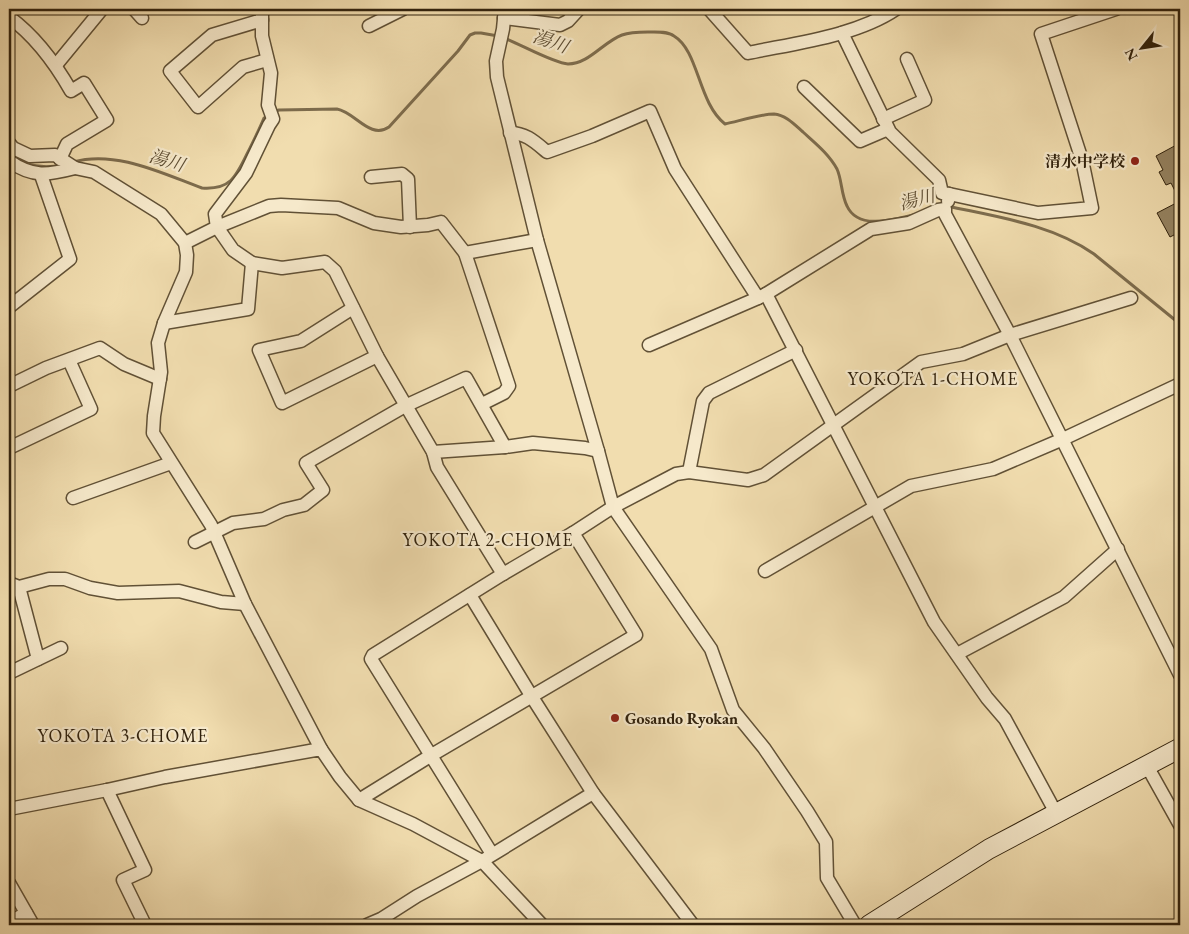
<svg xmlns="http://www.w3.org/2000/svg" width="1189" height="934" viewBox="0 0 1189 934" font-family="'EB Garamond','Noto Serif JP',serif">
<style>
.lines{fill:none;stroke-linecap:round;stroke-linejoin:round}
.stream{stroke:#7d6c4d;stroke-width:3}
.building{fill:#958361;stroke:#31220d}
.street-casing{stroke:#615136;stroke-width:15}
.secondary-casing{stroke:#31220d;stroke-width:21}
.street{stroke:#f6e9cb;stroke-width:12}
.secondary{stroke:#f6e9cb;stroke-width:19}
.poi-dot{fill:#8f2418;stroke:#f6e9cb;stroke-width:2}
.labels{text-anchor:middle;dominant-baseline:central;stroke-width:4.5;stroke-linejoin:round;paint-order:stroke}
.poi-label{font-size:16px;font-weight:bold;fill:#31220d;stroke:#f6e9cb;text-anchor:end}
.water-label{font-size:18px;font-style:italic;fill:#5d4d32;stroke:#f6e9cb}
.neighbourhood-label{font-size:18px;letter-spacing:1px;fill:#31220d;stroke:#f6e9cb}
</style>
<rect width="100%" height="100%" fill="#f1ddaf"/>
<filter id="stains"><feTurbulence type="fractalNoise" baseFrequency=".004" numOctaves="4"/><feColorMatrix values="0 0 0 0 .2 0 0 0 0 .09 0 0 0 0 .02 0 0 0 .5 -.17"/></filter>
<radialGradient id="worn" r=".72"><stop offset=".6" stop-color="#630" stop-opacity="0"/><stop offset="1" stop-color="#630" stop-opacity=".3"/></radialGradient>
<g class="lines">
<!-- stream -->
<g class="stream">
<path d="M504,38C520,44 553,63 568,64C589,64 603,42 622,35C630,32 639,32 648,32C656,32 667,31 674,36C699,51 698,103 725,124C739,121 761,114 774,114C786,115 795,125 803,132C815,143 829,154 837,169C842,180 841,194 847,206C858,230 892,220 913,215"/>
<path d="M273,112L279,110L337,109C355,112 370,140 389,127L458,51L470,35L475,33H481L498,36"/>
<path d="M9,153C24,166 42,169 62,165"/>
<path d="M73,162C116,150 161,173 202,188C230,190 236,177 247,154C253,142 259,130 264,118L268,116"/>
<path d="M947,206C997,217 1051,224 1094,254L1180,324"/>
</g>
</g>
<!-- building -->
<path class="building" d="M1180,143V232L1170,237L1157,213L1180,201L1171,183L1166,185L1159,172L1163,170L1156,156Z"/>
<g class="lines">
<!-- street casing -->
<g class="street-casing">
<g id="street">
<path d="M134,9L142,18"/>
<path d="M505,9L503,29L496,61L497,77L537,240L598,451L613,507L711,649L733,710L764,748L807,811L826,842L827,878L855,925"/>
<path d="M709,9L748,53C796,43 856,36 896,9"/>
<path d="M9,17C35,36 55,63 71,91L84,83L107,120L67,144L60,159"/>
<path d="M504,18L560,25L568,21L579,9"/>
<path d="M262,20L212,35L170,71L198,107L243,67L267,60"/>
<path d="M369,26L403,9"/>
<path d="M842,33L890,132L939,180L942,193L949,194L948,201"/>
<path d="M56,65L102,9"/>
<path d="M804,87L860,141L888,129"/>
<path d="M883,119L925,100L907,59"/>
<path d="M510,133C526,133 535,142 547,152L592,136L650,111L675,169L758,298L766,294"/>
<path d="M9,143L13,148L30,156L55,155L75,168L94,172L161,214L185,243L187,255L186,272L164,323L158,343L161,372L154,416L153,433L211,525L245,604L321,749"/>
<path d="M9,161C33,178 48,175 75,168"/>
<path d="M371,177L402,174L408,179L410,227"/>
<path d="M949,194L1038,213L1092,208L1082,160L1041,34L1116,9"/>
<path d="M185,243L217,227L215,214L246,173L269,125L273,119L268,105L271,73L262,36V9"/>
<path d="M465,253L537,240"/>
<path d="M9,307L70,259L41,175"/>
<path d="M353,308L301,341L259,350L282,403L377,356"/>
<path d="M164,323L248,309L252,263"/>
<path d="M649,345L758,298"/>
<path d="M9,386L46,368L100,348L124,364L160,379"/>
<path d="M482,404L504,393L509,386L465,253L441,222L428,225L401,227L374,223L338,208L281,205L269,206L217,227L233,250L252,263L282,268L325,262L335,271L377,356L433,452L437,467L503,574"/>
<path d="M9,448L91,409L69,360"/>
<path d="M433,452L505,447"/>
<path d="M689,472L703,401L709,393L796,350"/>
<path d="M73,498L171,463"/>
<path d="M195,542L233,523L264,519L283,510L304,505L323,490L306,463L405,406L466,378L505,447L533,443L585,448L598,451"/>
<path d="M765,571L911,486L993,469L1063,439L1180,384"/>
<path d="M9,583L19,587L49,579H65L90,588L118,593L179,591L221,602L245,604"/>
<path d="M19,587L38,659"/>
<path d="M470,595L532,697L593,793L693,925"/>
<path d="M957,654L1064,597L1118,549"/>
<path d="M9,673L61,648"/>
<path d="M1147,766L1180,825"/>
<path d="M107,790L145,870L123,880L145,925"/>
<path d="M359,800L430,756L636,635L573,533"/>
<path d="M9,809L107,790L165,777L321,749L340,777L359,800L413,824L482,861L542,925"/>
<path d="M1056,813L1005,719L987,698L934,622L766,294L871,229L909,223L938,210L945,209V214L1010,335L1180,675"/>
<path d="M492,854L371,659L373,655L503,574L573,533L613,507L676,474L689,472L748,480L764,475L921,362L963,354L1010,335L1131,298"/>
<path d="M9,883L33,925"/>
<path d="M9,923L26,913"/>
<path d="M367,925L381,919L417,896L482,861L593,793"/>
</g>
</g>
<!-- secondary casing -->
<g class="secondary-casing">
<path id="secondary" d="M869,925L989,849L1180,748"/>
</g>
<!-- street -->
<use href="#street" class="street"/>
<!-- secondary -->
<use href="#secondary" class="secondary"/>
</g>
<!-- markers -->
<g class="poi-dot">
<circle cx="1135" cy="161" r="5"/>
<circle cx="615" cy="718" r="5"/>
</g>
<g class="labels">
<!-- poi labels -->
<g class="poi-label">
<text x="1125" y="161">清水中学校</text>
<text x="625" y="718" text-anchor="start">Gosando Ryokan</text>
</g>
<!-- water labels -->
<g class="water-label">
<text transform="translate(551 41) rotate(20)">湯川</text>
<text transform="translate(167 160) rotate(17)">湯川</text>
<text transform="translate(917 199) rotate(-14)">湯川</text>
</g>
<!-- neighbourhood labels -->
<g class="neighbourhood-label">
<text x="933" y="378">YOKOTA 1-CHOME</text>
<text x="488" y="539">YOKOTA 2-CHOME</text>
<text x="123" y="735">YOKOTA 3-CHOME</text>
</g>
</g>
<!-- margin -->
<rect width="1189" height="934" fill="none" stroke="#f1ddaf" stroke-width="30"/>
<rect x="10" y="10" width="1169" height="914" fill="none" stroke="#31220d" stroke-width="2.5"/>
<rect x="15" y="15" width="1159" height="904" fill="none" stroke="#31220d"/>
<!-- north arrow -->
<g transform="translate(1142 48) rotate(240)" stroke="#f6e9cb" stroke-width="4" paint-order="stroke">
<path d="M0-4L9 19L0 12L-9 19Z" fill="#31220d"/>
<text y="-8" font-size="14" font-weight="bold" text-anchor="middle" fill="#31220d">N</text>
</g>
<rect width="100%" height="100%" filter="url(#stains)"/>
<rect width="100%" height="100%" fill="url(#worn)"/>
</svg>
